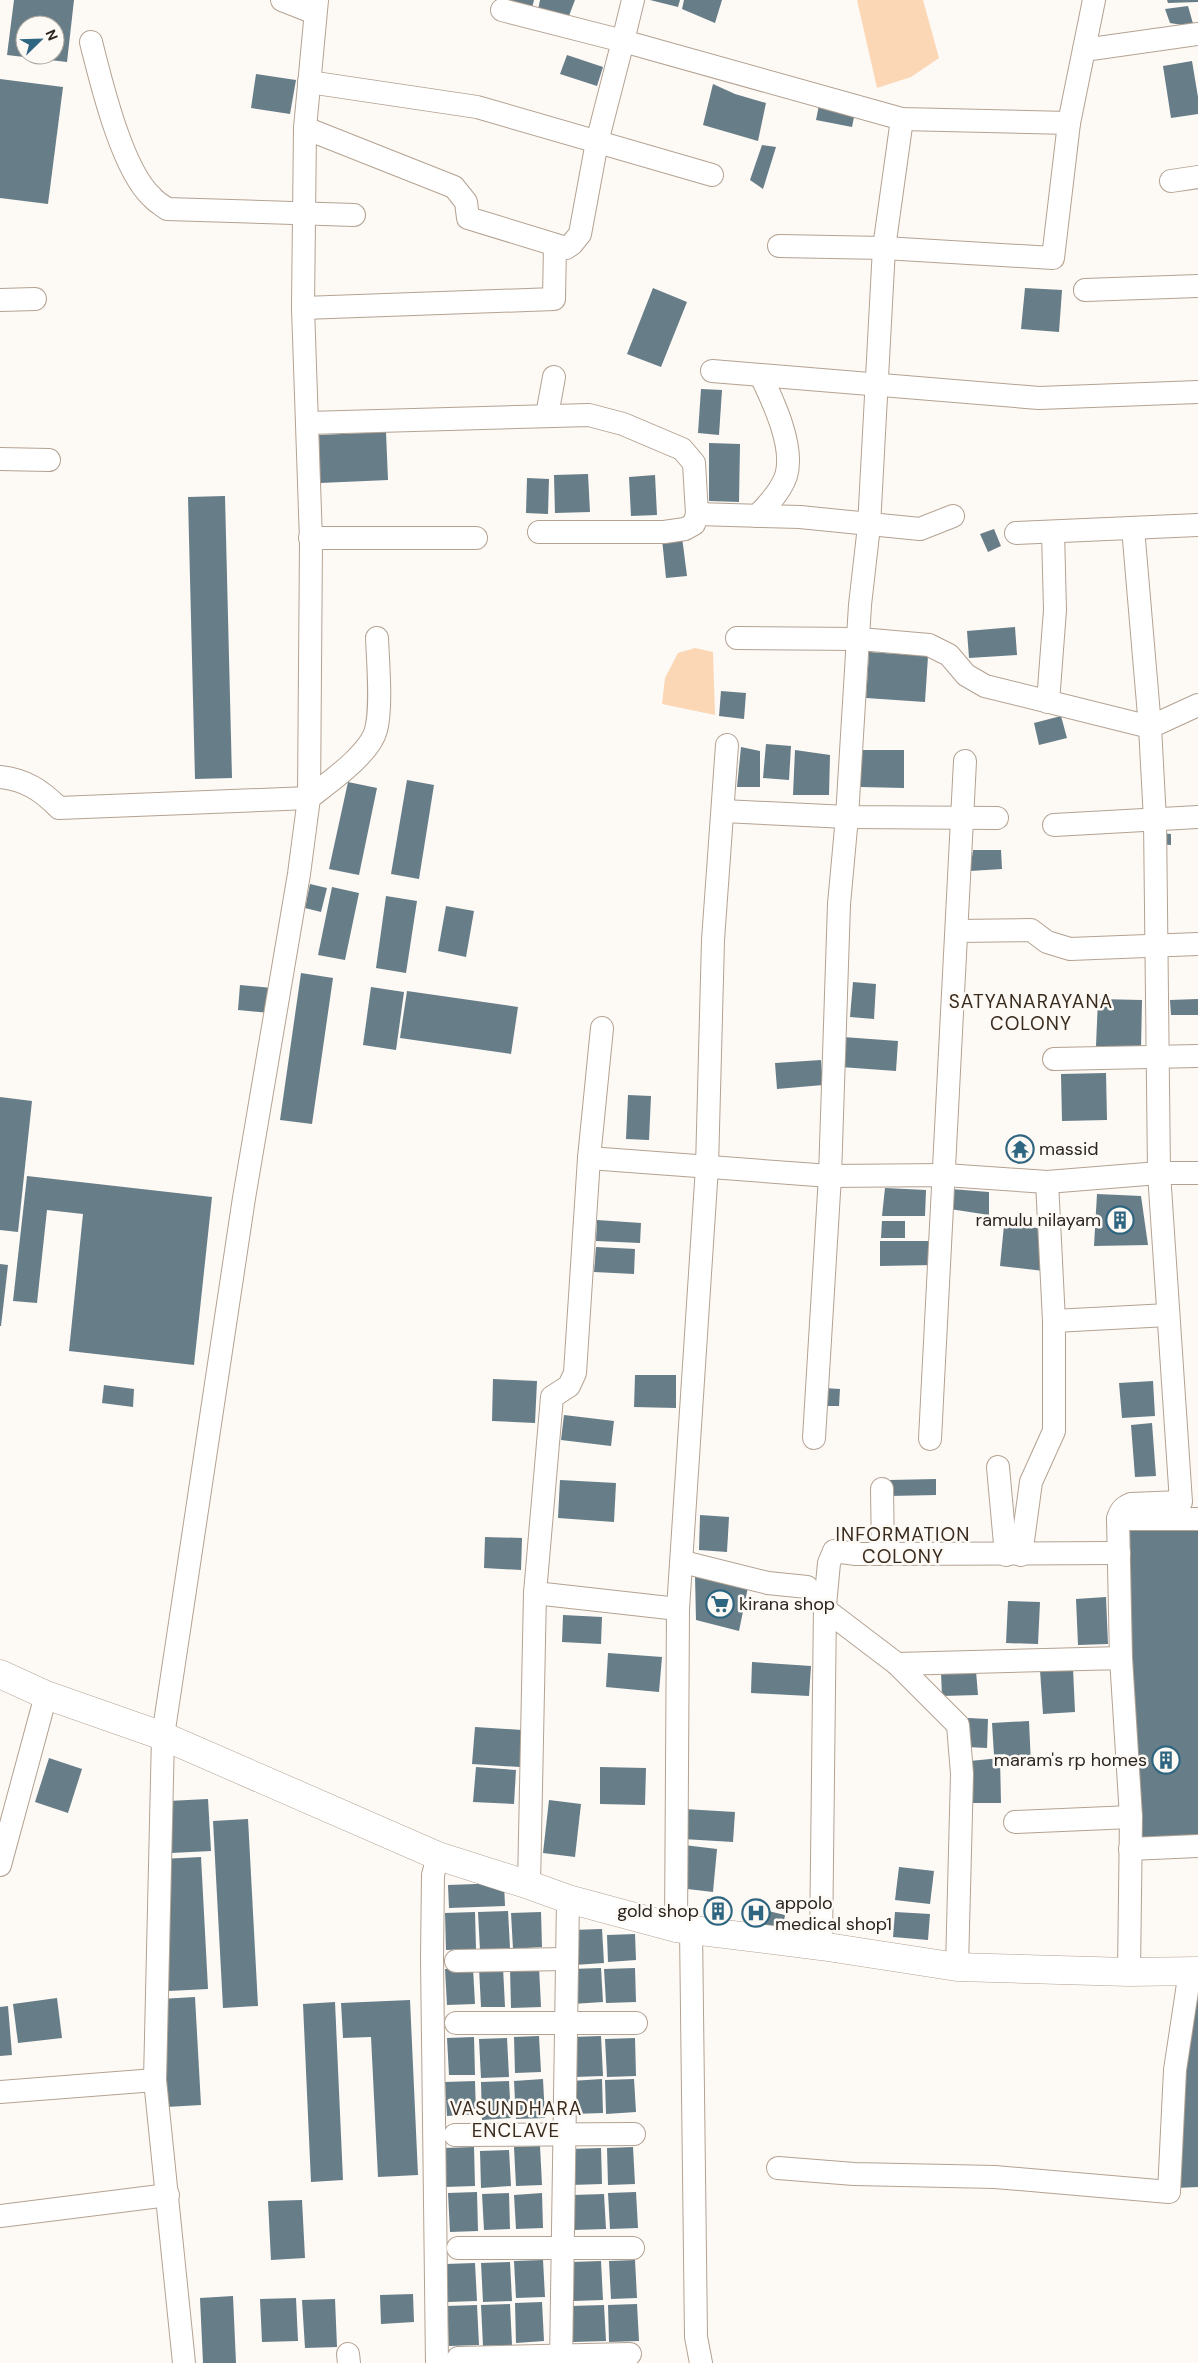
<svg xmlns="http://www.w3.org/2000/svg" width="1198" height="2363" viewBox="0 0 1198 2363" font-family="'DM Sans',sans-serif">
<style>
.green{fill:#fbd7b5}
.building{fill:#677d88;fill-rule:evenodd}
.lines{fill:none;stroke-linecap:round;stroke-linejoin:round}
.minor-casing{stroke:#b3a292;stroke-width:24}
.tertiary-casing{stroke:#b3a292;stroke-width:29}
.minor{stroke:#fff;stroke-width:22}
.tertiary{stroke:#fff;stroke-width:28}
.labels{text-anchor:middle;dominant-baseline:central;stroke-width:5;stroke-linejoin:round;paint-order:stroke}
.poi-label{font-size:18px;fill:#2c251f;stroke:#fdf9f5;text-anchor:start}
.neighbourhood-label{font-size:19px;letter-spacing:1px;fill:#392b1e;stroke:#fdf9f5}
</style>
<rect width="100%" height="100%" fill="#fdf9f5"/>
<!-- green -->
<g class="green">
<path d="M857,0H923L939,58L911,77L877,88Z"/>
<path d="M695,648L713,652L715,715L662,704L665,678L678,653Z"/>
</g>
<!-- building -->
<g class="building">
<path d="M14,0H74L67,62L7,55ZM25,25H55V55H25Z"/>
<path d="M500,0H534L531,12Z"/>
<path d="M540,0H575L567,21L537,15Z"/>
<path d="M650,0H680L678,7Z"/>
<path d="M684,0H722L715,23L682,9Z"/>
<path d="M1167,0H1198V2L1168,3Z"/>
<path d="M1188,6L1194,27L1170,23L1165,9Z"/>
<path d="M567,55L603,67L597,86L560,74Z"/>
<path d="M1192,61L1198,97V114L1171,118L1163,66Z"/>
<path d="M256,74L296,80L290,114L251,108Z"/>
<path d="M0,79L63,87L48,204L0,198Z"/>
<path d="M713,84L735,94L766,103L758,141L703,125Z"/>
<path d="M820,100L856,107L852,127L816,120Z"/>
<path d="M762,145L776,147L763,189L750,180Z"/>
<path d="M653,288L687,302L661,367L627,354Z"/>
<path d="M1025,288L1062,290L1059,332L1021,329Z"/>
<path d="M701,389L722,390L719,435L698,433Z"/>
<path d="M386,432L388,480L320,483L319,435Z"/>
<path d="M709,443L740,444L739,502L709,501Z"/>
<path d="M588,474L590,512L555,513L554,475Z"/>
<path d="M655,475L657,515L631,516L629,477Z"/>
<path d="M527,478L549,479L548,514L526,513Z"/>
<path d="M225,496L232,778L195,779L188,497Z"/>
<path d="M994,529L1001,546L988,552L980,534Z"/>
<path d="M682,537L687,576L666,578L662,539Z"/>
<path d="M1015,627L1017,655L969,658L967,631Z"/>
<path d="M869,652L928,656L925,702L866,698Z"/>
<path d="M721,691L746,693L744,719L719,716Z"/>
<path d="M1061,716L1067,738L1039,745L1034,723Z"/>
<path d="M766,744L791,746L789,780L763,778Z"/>
<path d="M741,747L760,751V787H737Z"/>
<path d="M795,750L830,755L829,795H793Z"/>
<path d="M861,750H904V788L861,787Z"/>
<path d="M407,780L434,785L419,879L391,874Z"/>
<path d="M348,782L377,788L359,875L329,869Z"/>
<path d="M1159,833L1171,834V845L1159,844Z"/>
<path d="M973,850H1001L1002,869L970,871Z"/>
<path d="M310,884L327,888L321,912L305,908Z"/>
<path d="M332,887L359,893L345,960L318,955Z"/>
<path d="M386,896L417,901L406,973L376,968Z"/>
<path d="M446,906L474,911L466,957L438,951Z"/>
<path d="M301,973L333,978L312,1124L280,1120Z"/>
<path d="M853,982L876,984L874,1019L850,1017Z"/>
<path d="M240,985L272,988L270,1013L238,1010Z"/>
<path d="M371,987L404,992L396,1050L363,1045Z"/>
<path d="M407,991L518,1007L511,1054L400,1038Z"/>
<path d="M1098,999L1142,1000L1141,1048L1096,1046Z"/>
<path d="M1198,999V1015H1171L1170,1000Z"/>
<path d="M843,1037L898,1041L896,1071L841,1067Z"/>
<path d="M821,1060L823,1085L777,1089L775,1063Z"/>
<path d="M1106,1073L1107,1120L1062,1121L1061,1074Z"/>
<path d="M628,1095L651,1096L649,1140L626,1139Z"/>
<path d="M0,1097L32,1101L18,1232L0,1230Z"/>
<path d="M27,1176L212,1197L194,1365L69,1351L83,1214L47,1210L37,1303L13,1301Z"/>
<path d="M885,1188L926,1190L925,1216H882Z"/>
<path d="M951,1189L989,1192V1215L950,1209Z"/>
<path d="M1097,1194L1141,1196L1148,1245L1094,1246Z"/>
<path d="M597,1220L641,1223L640,1243L596,1241Z"/>
<path d="M882,1221H905V1238H881Z"/>
<path d="M1004,1225L1048,1229L1044,1271L1000,1266Z"/>
<path d="M880,1241H933V1265L880,1266Z"/>
<path d="M596,1247L635,1249L634,1274L594,1272Z"/>
<path d="M0,1264L8,1265L1,1326H0Z"/>
<path d="M635,1375H676V1408L634,1407Z"/>
<path d="M493,1379L537,1381L535,1423L492,1421Z"/>
<path d="M1153,1381L1155,1416L1122,1418L1119,1383Z"/>
<path d="M104,1385L134,1389L133,1407L102,1403Z"/>
<path d="M824,1388L840,1389L839,1406H823Z"/>
<path d="M564,1415L614,1421L611,1446L561,1440Z"/>
<path d="M1152,1423L1156,1476L1135,1477L1131,1425Z"/>
<path d="M936,1479V1495L889,1496V1480Z"/>
<path d="M560,1480L616,1483L614,1522L558,1518Z"/>
<path d="M700,1515L729,1517L727,1552L699,1550Z"/>
<path d="M1118,1519H1198V1843L1138,1850Z"/>
<path d="M485,1537L522,1538L521,1570L484,1568Z"/>
<path d="M695,1576L748,1587L739,1631L696,1620Z"/>
<path d="M1106,1597L1108,1644L1078,1645L1076,1599Z"/>
<path d="M1008,1601L1040,1602L1038,1644L1006,1643Z"/>
<path d="M563,1615L602,1617L601,1644L562,1642Z"/>
<path d="M608,1653L662,1657L659,1692L606,1687Z"/>
<path d="M752,1662L811,1666L809,1696L751,1693Z"/>
<path d="M1073,1668L1075,1712L1043,1714L1040,1670Z"/>
<path d="M976,1671L978,1695L942,1696L941,1673Z"/>
<path d="M968,1718L988,1719L987,1748L967,1747Z"/>
<path d="M1029,1721L1031,1765L1005,1766V1754L994,1755L992,1723Z"/>
<path d="M475,1727L522,1730L520,1767L472,1764Z"/>
<path d="M49,1758L82,1769L68,1813L35,1802Z"/>
<path d="M1000,1758L1001,1803H972L970,1761Z"/>
<path d="M476,1767L516,1770L514,1804L473,1802Z"/>
<path d="M600,1767L646,1768L645,1805L600,1804Z"/>
<path d="M208,1799L211,1851L171,1853L168,1801Z"/>
<path d="M549,1800L581,1804L575,1857L543,1853Z"/>
<path d="M684,1809L735,1812L733,1842L683,1839Z"/>
<path d="M248,1819L258,2006L223,2008L213,1821Z"/>
<path d="M684,1845L717,1849L713,1892L679,1888Z"/>
<path d="M201,1857L208,1989L168,1991L161,1859Z"/>
<path d="M899,1867L934,1871L930,1904L895,1900Z"/>
<path d="M504,1883L505,1906L449,1908L448,1885Z"/>
<path d="M707,1899L730,1903L728,1920L705,1919Z"/>
<path d="M756,1908L785,1915L782,1933L756,1930Z"/>
<path d="M508,1911L510,1948L480,1950L478,1912Z"/>
<path d="M475,1912L476,1949L446,1950L445,1913Z"/>
<path d="M541,1912L542,1947L513,1949L511,1913Z"/>
<path d="M895,1912L930,1914L928,1940L893,1937Z"/>
<path d="M602,1929L604,1963L574,1965L572,1930Z"/>
<path d="M635,1934L636,1960L608,1962L607,1935Z"/>
<path d="M503,1967L505,2007H481L479,1968Z"/>
<path d="M539,1967L541,2007L511,2008L510,1968Z"/>
<path d="M473,1968L475,2004L447,2005L445,1969Z"/>
<path d="M601,1968L603,2002L572,2004L571,1969Z"/>
<path d="M635,1968L636,2002L606,2003L604,1969Z"/>
<path d="M1198,1989V2187L1176,2188L1175,2075Z"/>
<path d="M195,1997L201,2105L166,2107L161,1999Z"/>
<path d="M57,1998L62,2038L18,2043L13,2004Z"/>
<path d="M410,2000L418,2175L378,2177L371,2037L343,2038L341,2003Z"/>
<path d="M335,2002L343,2180L311,2182L303,2004Z"/>
<path d="M8,2006L12,2055L0,2056V2007Z"/>
<path d="M539,2036L541,2072L515,2073L514,2037Z"/>
<path d="M601,2036L603,2076L574,2077L572,2037Z"/>
<path d="M474,2037L475,2075H449L447,2038Z"/>
<path d="M507,2038L509,2077L481,2078L479,2039Z"/>
<path d="M635,2038L636,2076L607,2077L605,2039Z"/>
<path d="M543,2079L545,2118L516,2119L514,2081Z"/>
<path d="M602,2079L603,2113L573,2114L571,2081Z"/>
<path d="M634,2079L636,2112L606,2114L605,2080Z"/>
<path d="M475,2081L476,2114L447,2116L445,2082Z"/>
<path d="M509,2081L511,2118L482,2120L481,2082Z"/>
<path d="M540,2146L542,2185L516,2186L514,2147Z"/>
<path d="M474,2147L475,2186L445,2187L443,2148Z"/>
<path d="M633,2147L635,2184L608,2185L607,2148Z"/>
<path d="M601,2148L602,2184L571,2185L570,2149Z"/>
<path d="M509,2150L511,2186L481,2188L480,2151Z"/>
<path d="M477,2192L478,2231L450,2232L448,2193Z"/>
<path d="M636,2192L638,2228L610,2229L608,2193Z"/>
<path d="M509,2193L510,2229L484,2230L482,2194Z"/>
<path d="M542,2193L543,2228L516,2229L514,2195Z"/>
<path d="M604,2194L606,2229L574,2230L573,2195Z"/>
<path d="M302,2200L305,2258L271,2260L268,2201Z"/>
<path d="M543,2260L545,2297L516,2298L514,2261Z"/>
<path d="M635,2260L637,2298L611,2299L609,2261Z"/>
<path d="M601,2261L603,2300L573,2301L571,2262Z"/>
<path d="M510,2262L512,2301L483,2302L481,2263Z"/>
<path d="M475,2263L477,2301L448,2302L446,2264Z"/>
<path d="M413,2294L414,2322L381,2324L380,2295Z"/>
<path d="M233,2296L236,2363H203L200,2298Z"/>
<path d="M296,2298L298,2341L262,2342L260,2299Z"/>
<path d="M335,2299L337,2347L305,2348L302,2300Z"/>
<path d="M542,2302L544,2341L516,2343L515,2303Z"/>
<path d="M510,2304L512,2345L483,2346L481,2305Z"/>
<path d="M637,2304L639,2341L609,2342L608,2305Z"/>
<path d="M477,2305L479,2345L449,2346L447,2306Z"/>
<path d="M604,2305L606,2341L573,2342L571,2306Z"/>
</g>
<g class="lines">
<!-- minor casing -->
<g class="minor-casing">
<g id="minor">
<path d="M282,0L315,13"/>
<path d="M633,0L623,41L902,119L1069,123"/>
<path d="M91,42C101,82 122,170 152,197C156,202 162,205 167,209L354,215"/>
<path d="M1084,50L1198,34"/>
<path d="M309,82L477,107L712,175"/>
<path d="M305,128L454,187L466,202L468,218L566,248L572,244L580,234L597,142L623,41L502,10"/>
<path d="M1171,181L1198,177"/>
<path d="M779,246L884,248L1053,258L1069,123L1094,0"/>
<path d="M1085,290L1198,286"/>
<path d="M0,300L35,299"/>
<path d="M303,308L554,299L555,245"/>
<path d="M712,371L1039,398L1198,392"/>
<path d="M547,415L554,377"/>
<path d="M308,423L589,415L623,424L682,449L694,463L697,514L694,524L685,529L664,532H539"/>
<path d="M0,459L49,460"/>
<path d="M697,514L800,517L920,529L953,516"/>
<path d="M757,516C768,505 781,491 786,476C795,447 773,401 761,376"/>
<path d="M1016,533L1198,525"/>
<path d="M310,538H476"/>
<path d="M737,638L860,639L929,645L949,655L966,675L985,686L1150,727L1133,528"/>
<path d="M1048,702L1055,610L1053,532"/>
<path d="M0,777C26,780 41,790 59,808L309,798C328,783 370,754 376,730C382,708 378,663 377,638"/>
<path d="M723,811L847,817L997,818"/>
<path d="M1054,825L1198,817"/>
<path d="M957,931L1031,930L1047,942L1070,949L1198,944"/>
<path d="M1054,1059L1198,1056"/>
<path d="M589,1158L830,1176L945,1175L1047,1182L1159,1173H1198"/>
<path d="M1054,1321L1168,1315"/>
<path d="M814,1438L830,1176L839,904L847,817L860,605L869,526L884,248L902,119"/>
<path d="M930,1439L965,761"/>
<path d="M998,1467L1006,1555"/>
<path d="M882,1489L883,1554"/>
<path d="M1118,1519H1198"/>
<path d="M1021,1555L1031,1482L1054,1431V1321L1047,1182"/>
<path d="M683,1562L768,1583L807,1587L825,1605"/>
<path d="M535,1593L552,1397L569,1386L575,1373L589,1158L602,1028"/>
<path d="M826,1610L897,1664L958,1725L962,1774L957,1967"/>
<path d="M1121,1658L1118,1519C1120,1511 1123,1507 1131,1504L1181,1502L1159,1173L1155,820L1150,727L1198,705"/>
<path d="M897,1664L1121,1658L1131,1817L1129,1972"/>
<path d="M1015,1822L1131,1817"/>
<path d="M1130,1849L1198,1846"/>
<path d="M0,1865L46,1695"/>
<path d="M529,1885L535,1593L678,1609"/>
<path d="M676,1928L678,1609L707,1167L713,940L727,745"/>
<path d="M691,1929L696,2337L701,2363"/>
<path d="M821,1946L825,1605L829,1563L834,1551L856,1554L1119,1553"/>
<path d="M456,1961L566,1959"/>
<path d="M456,2023H636"/>
<path d="M0,2092L155,2080"/>
<path d="M455,2135L634,2134"/>
<path d="M778,2168L854,2174L995,2177L1169,2192L1175,2070L1190,1971"/>
<path d="M0,2216L168,2195"/>
<path d="M458,2248H633"/>
<path d="M348,2354L349,2363"/>
<path d="M458,2358L630,2354"/>
<path d="M184,2363L155,2080L163,1736L244,1198L299,874L309,798L311,541L303,308L305,128L317,0"/>
<path d="M437,2363L432,1958L433,1875L438,1856"/>
<path d="M561,2363L568,1899"/>
</g>
</g>
<!-- tertiary casing -->
<g class="tertiary-casing">
<path id="tertiary" d="M0,1674L46,1695L163,1736L438,1856L529,1885L568,1899L676,1928L821,1946L957,1967L1129,1972L1198,1971"/>
</g>
<!-- minor -->
<use href="#minor" class="minor"/>
<!-- tertiary -->
<use href="#tertiary" class="tertiary"/>
</g>
<!-- icons -->
<defs>
<g id="temple-ring" transform="scale(1.4375)"><circle r="9.5" fill="#fdf9f5" stroke="#2e6580" stroke-width="1.5"/><path d="M0-6L5-2H3V0L6.5 2.5H4V6H1.5V3h-3V6H-4V2.5H-6.5L-3 0V-2H-5Z" fill="#2e6580"/></g>
<g id="building-ring" transform="scale(1.4375)"><circle r="9.5" fill="#fdf9f5" stroke="#2e6580" stroke-width="1.5"/><path d="M-4-6H4V6H1V3H-1V6H-4ZM-2.5-4.3h1.7v1.8h-1.7ZM.8-4.3h1.7v1.8H.8ZM-2.5-1h1.7V.8h-1.7ZM.8-1h1.7V.8H.8Z" fill="#2e6580"/></g>
<g id="supermarket-ring" transform="scale(1.4375)"><circle r="9.5" fill="#fdf9f5" stroke="#2e6580" stroke-width="1.5"/><path d="M-6-5.5h2.5l.6 2H6L4.5 2H-2.5L-4.4-4H-6ZM-1.5 3.2a1.3 1.3 0 1 0 .1 0ZM3 3.2a1.3 1.3 0 1 0 .1 0Z" fill="#2e6580"/></g>
<g id="hospital-ring" transform="scale(1.4375)"><circle r="9.5" fill="#fdf9f5" stroke="#2e6580" stroke-width="1.5"/><path d="M-5-5h3v3.5h4V-5h3V5h-3V1.5h-4V5h-3Z" fill="#2e6580"/></g>
</defs>
<g fill-rule="evenodd">
<use href="#temple-ring" x="1020" y="1149"/>
<use href="#building-ring" x="1120" y="1220"/>
<use href="#supermarket-ring" x="720" y="1604"/>
<use href="#building-ring" x="1166" y="1760"/>
<use href="#building-ring" x="718" y="1911"/>
<use href="#hospital-ring" x="756" y="1913"/>
</g>
<g class="labels">
<!-- poi labels -->
<g class="poi-label">
<text x="1039" y="1149">massid</text>
<text x="1101" y="1220" text-anchor="end">ramulu nilayam</text>
<text x="739" y="1604">kirana shop</text>
<text x="1147" y="1760" text-anchor="end">maram's rp homes</text>
<text x="775" y="1903">appolo<tspan x="775" dy="21">medical shop1</tspan></text>
<text x="699" y="1911" text-anchor="end">gold shop</text>
</g>
<!-- neighbourhood labels -->
<g class="neighbourhood-label">
<text x="1031" y="1001">SATYANARAYANA<tspan x="1031" dy="22">COLONY</tspan></text>
<text x="903" y="1534">INFORMATION<tspan x="903" dy="22">COLONY</tspan></text>
<text x="516" y="2108">VASUNDHARA<tspan x="516" dy="22">ENCLAVE</tspan></text>
</g>
</g>
<!-- north arrow -->
<g transform="translate(40 40) rotate(67)"><circle r="24" fill="#fdf9f5" stroke="#a9a49f"/>
<path d="M0-4L9 19L0 12L-9 19Z" fill="#2e6580"/>
<text y="-8" font-size="14" font-weight="bold" text-anchor="middle" fill="#2c251f">N</text>
</g>
</svg>
